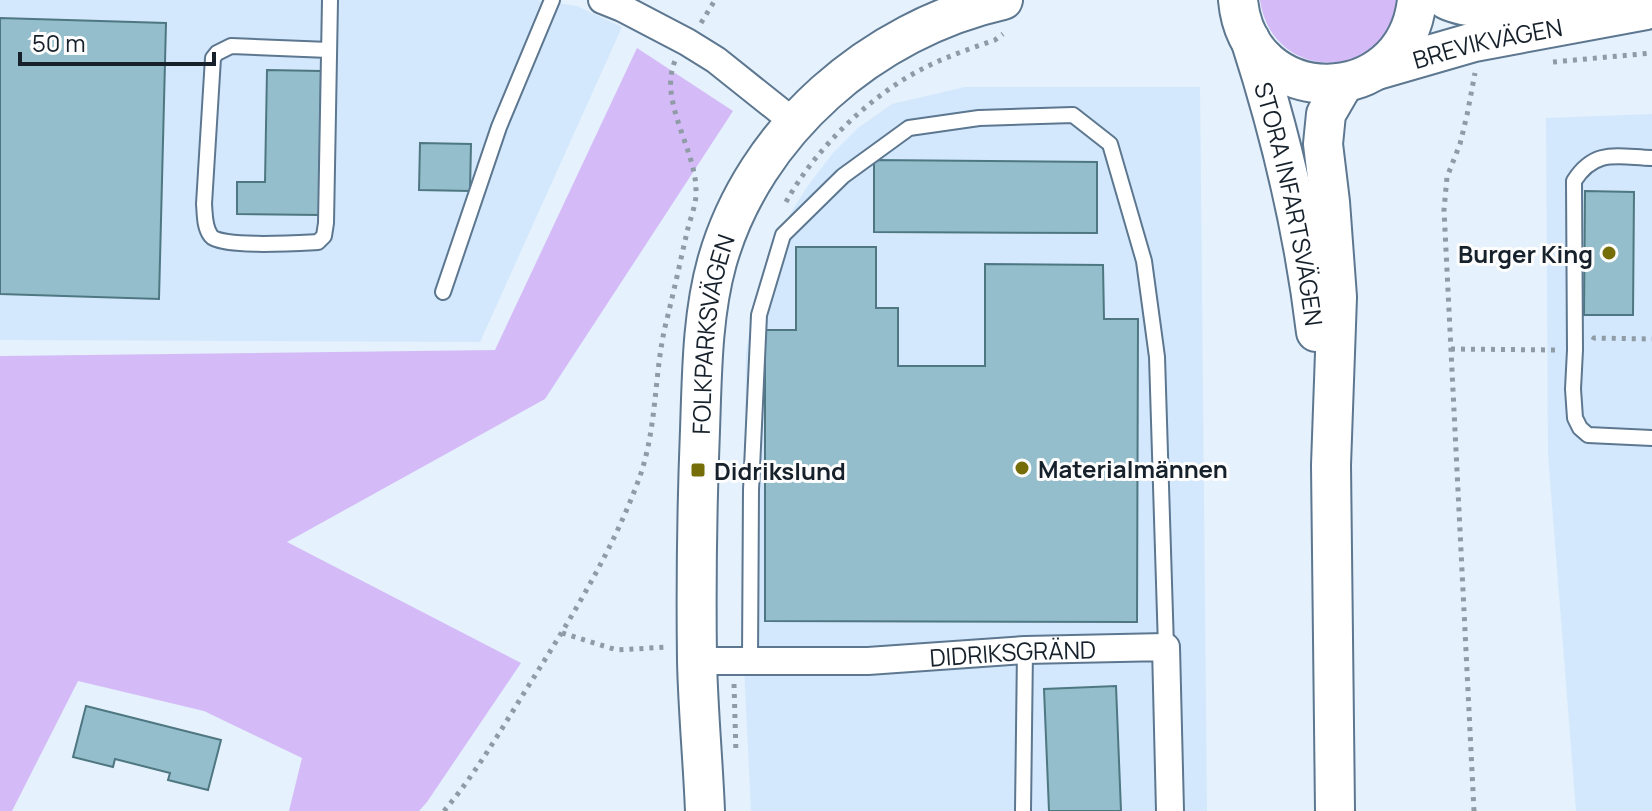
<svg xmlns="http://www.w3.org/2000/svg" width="1652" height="811" viewBox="0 0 1652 811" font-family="Manrope,sans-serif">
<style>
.built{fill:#d3e8fc}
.green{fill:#d4bbf8}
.building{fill:#94becb;stroke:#4e7782;stroke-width:2}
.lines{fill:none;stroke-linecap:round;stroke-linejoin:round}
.lane-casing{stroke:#5c778f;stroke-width:18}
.street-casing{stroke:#5c778f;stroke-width:30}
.secondary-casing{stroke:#5c778f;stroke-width:42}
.path{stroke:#8f9ba5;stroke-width:5;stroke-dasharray:4 6;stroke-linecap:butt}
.lane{stroke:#fff;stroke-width:14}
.street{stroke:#fff;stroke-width:26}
.secondary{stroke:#fff;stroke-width:38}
.poi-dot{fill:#756d08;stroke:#fdfdfd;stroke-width:3}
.labels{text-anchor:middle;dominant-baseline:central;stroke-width:6;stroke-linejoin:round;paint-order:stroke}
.street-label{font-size:24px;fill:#16212b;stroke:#fdfdfd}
.poi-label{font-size:24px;font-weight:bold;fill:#16212b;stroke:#fdfdfd;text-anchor:start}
</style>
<rect width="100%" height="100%" fill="#e5f1fc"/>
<!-- built -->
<g class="built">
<path d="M0,0H537L577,6L622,27L480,342L0,340Z"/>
<path d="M965,87H1200L1207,811H751L743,645L746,353L756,296L775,238L807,187L833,153L858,128L892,104Z"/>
<path d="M1652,114V811H1576L1548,454L1546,118Z"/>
</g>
<!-- green -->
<g class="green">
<path d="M1260,0H1396C1389,82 1272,85 1260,0Z"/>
<path d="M637,48L733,111L545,399L287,542L521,663L427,802L419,811H289L302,758L204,711L78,681L12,811H0V356L495,350Z"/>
</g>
<!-- building -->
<g class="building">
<path d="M0,18L166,23L159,299L0,294Z"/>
<path d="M267,70L321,71L319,215L237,214V182H265Z"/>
<path d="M420,143L471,144L470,191L419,190Z"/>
<path d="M874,160L1097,162V233L874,232Z"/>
<path d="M1585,191L1634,192L1633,315H1584Z"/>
<path d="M796,247H876V308H898V366H985V264L1103,265L1104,319H1138L1137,622L765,621V330H796Z"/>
<path d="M1116,686L1121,811H1049L1044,689Z"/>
<path d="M86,706L221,740L208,790L168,780L170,773L115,759L113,767L73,757Z"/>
</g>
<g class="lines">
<!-- lane casing -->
<g class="lane-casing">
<g id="lane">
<path d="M329,50L231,46L217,53L213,58L204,204C205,214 204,227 211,236C220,248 299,243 318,242L324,236L326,223L330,0"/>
<path d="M1652,158C1618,157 1595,148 1574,181L1575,350L1573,389L1575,418L1580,428L1588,435L1652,438"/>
<path d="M443,292L499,127L552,0"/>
<path d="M750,661L751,490L759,315L783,235L843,176L909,128L979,118L1073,115L1110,144L1144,261L1157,357L1166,647"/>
<path d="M1023,811L1025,650"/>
</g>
</g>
<!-- street casing -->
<g class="street-casing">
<g id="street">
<path d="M602,0L622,8L687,42L716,60L795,123"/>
<path id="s1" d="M697,661H868L1025,650L1166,647L1170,811"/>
</g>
</g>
<!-- secondary casing -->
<g class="secondary-casing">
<g id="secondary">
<path d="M1238,0C1248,111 1405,112 1417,0"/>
<path d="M1447,0C1478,15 1540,4 1577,6"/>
<path id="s2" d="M1250,39C1281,135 1304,232 1316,332"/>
<path id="s3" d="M1377,70L1474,42L1646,10"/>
<path id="s4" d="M705,811C703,761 698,710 697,660C696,583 697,506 700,430C702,374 702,316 717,262C754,131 873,29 1003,0"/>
<path d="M1335,811L1331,465L1337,297L1330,202L1323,144L1326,114L1344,83"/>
</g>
</g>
<!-- path -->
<g class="path">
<path d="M701,23L715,0"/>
<path d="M1553,62L1652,53"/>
<path d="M786,202C815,149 871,94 926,67C948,56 972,48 995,40L1003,34"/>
<path d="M1593,340L1594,338L1652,339"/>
<path d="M1451,349L1558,350"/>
<path d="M562,633L617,650L667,647"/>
<path d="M734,684L736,754"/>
<path d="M444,811C477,772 502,728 529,685C570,620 614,549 640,476C657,427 654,376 665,327C673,295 680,263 687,232C690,219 697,203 696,190C696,150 658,100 675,61"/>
<path d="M1474,811L1444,210L1447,177L1460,144L1467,115L1475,73"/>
</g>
<!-- lane -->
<use href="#lane" class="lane"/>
<!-- street -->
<use href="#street" class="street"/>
<!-- secondary -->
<use href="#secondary" class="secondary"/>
</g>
<!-- markers -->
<g class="poi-dot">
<circle cx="1609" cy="253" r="8"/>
<circle cx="1022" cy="468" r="8"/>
<rect x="690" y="462" width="16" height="16" rx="4"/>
</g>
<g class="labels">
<!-- street labels -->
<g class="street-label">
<text stroke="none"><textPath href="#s3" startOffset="114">BREVIKVÄGEN</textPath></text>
<text stroke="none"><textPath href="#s2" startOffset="170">STORA INFARTSVÄGEN</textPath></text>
<text stroke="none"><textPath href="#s4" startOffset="478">FOLKPARKSVÄGEN</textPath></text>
<text stroke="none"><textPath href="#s1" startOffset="316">DIDRIKSGRÄND</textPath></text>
</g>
<!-- poi labels -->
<g class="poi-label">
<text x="1593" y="253" text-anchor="end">Burger King</text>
<text x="1038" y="468">Materialmännen</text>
<text x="714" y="470">Didrikslund</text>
</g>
</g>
<!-- scale -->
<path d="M20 52v12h194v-12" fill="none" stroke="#16212b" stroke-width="4"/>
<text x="32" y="52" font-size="24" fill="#16212b" stroke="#fdfdfd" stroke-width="6" paint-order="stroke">50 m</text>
</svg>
